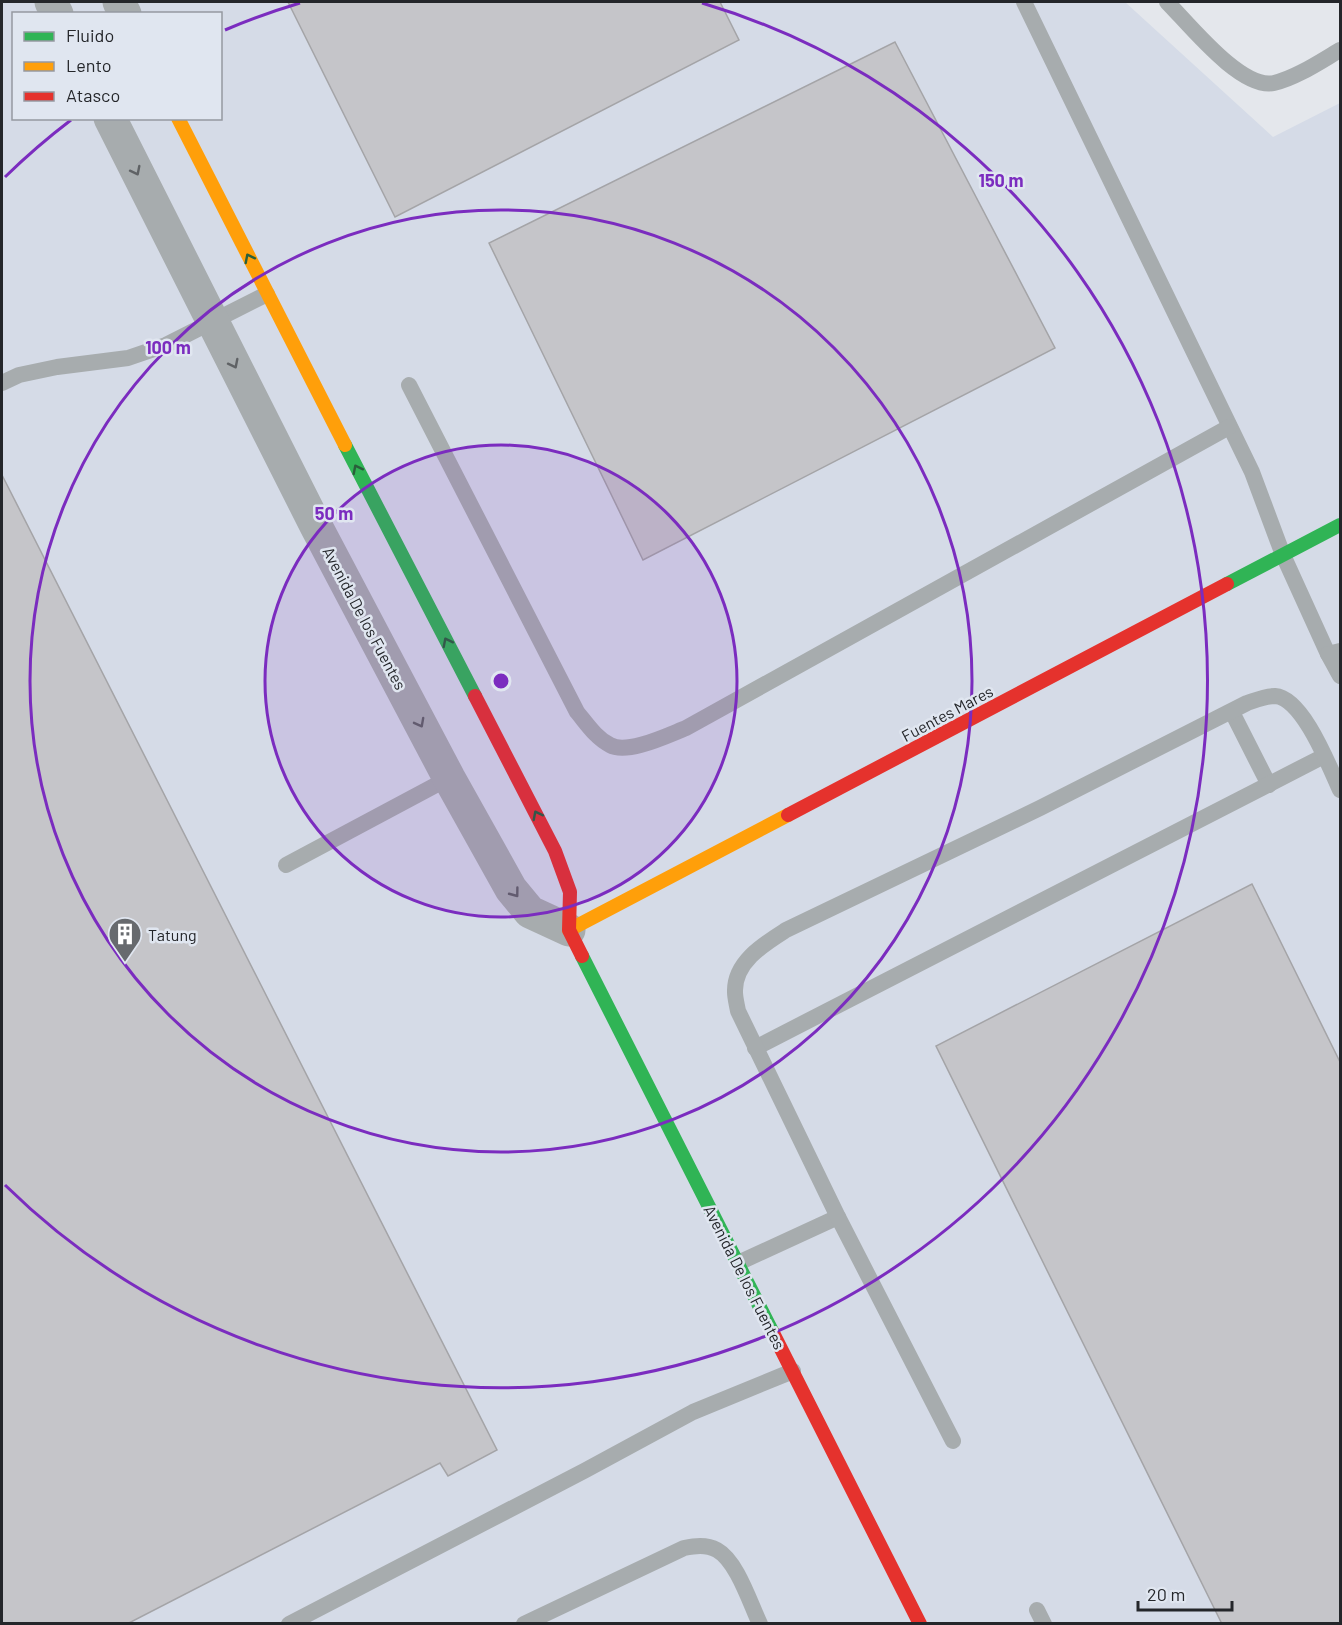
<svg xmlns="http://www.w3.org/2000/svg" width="1342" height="1625" viewBox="0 0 1342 1625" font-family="Barlow,sans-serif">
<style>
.built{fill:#d5dbe7;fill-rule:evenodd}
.building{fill:#c5c5c9;stroke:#a4a4a7;stroke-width:1.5}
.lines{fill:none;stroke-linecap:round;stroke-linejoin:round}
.lane{stroke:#a7acae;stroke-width:16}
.street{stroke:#a7acae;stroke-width:33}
.fast{stroke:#30b455;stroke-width:14}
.slow{stroke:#ff9f0a;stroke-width:14}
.jam{stroke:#e5322d;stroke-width:14}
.oneway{stroke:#5f6265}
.oneway2{stroke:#295f3b}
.ring{fill:none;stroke:#7b2cbf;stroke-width:3}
.labels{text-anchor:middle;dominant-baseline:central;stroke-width:5;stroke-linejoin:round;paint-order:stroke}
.street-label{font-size:16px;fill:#24262a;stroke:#e0e6f0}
.poi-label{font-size:16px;fill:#24262a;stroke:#e0e6f0;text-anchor:start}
.centre{fill:#7b2cbf;stroke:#e0e6f0;stroke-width:3}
.ring-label{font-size:18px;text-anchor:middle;font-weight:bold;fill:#7b2cbf;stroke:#e0e6f0;stroke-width:5;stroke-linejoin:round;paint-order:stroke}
</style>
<rect width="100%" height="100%" fill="#e4e7ec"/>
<!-- built -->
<path class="built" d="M2,2H1125L1273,137L1340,103V1623L2,1624ZM14,14H220V118H14Z"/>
<!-- building -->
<g class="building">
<path d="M288,2H720L739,40L395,217Z"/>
<path d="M895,42L1055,348L643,560L489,243Z"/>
<path d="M2,475L497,1450L448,1476L440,1463L127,1624H2Z"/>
<path d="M1252,884L1340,1062V1624H1222L936,1046Z"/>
</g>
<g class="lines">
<!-- lane -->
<g class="lane">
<path d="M1024,2L1252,472L1283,555L1328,654L1340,651"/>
<path d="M1167,2C1189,24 1241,90 1274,83C1296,78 1321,61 1340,50"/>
<path d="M2,383L19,375L57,367L128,358L166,345L267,294"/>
<path d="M409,385L577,712C587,724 596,738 610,745C627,755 668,735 686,728L1229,427"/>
<path d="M1328,654L1340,676"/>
<path d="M1232,712L1269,785"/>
<path d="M286,865L449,778"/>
<path d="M755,1048L1324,756"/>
<path d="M738,1263L838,1217"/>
<path d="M953,1441L838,1217L738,1011C737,1005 735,998 735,992C734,962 764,944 786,930L1040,808L1247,703C1256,700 1265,696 1275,696C1303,698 1329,766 1340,790"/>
<path d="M1037,1610L1044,1624"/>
<path d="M289,1624L584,1471L693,1412L793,1371"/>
<path d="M524,1624L684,1548C694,1546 706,1544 717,1550C737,1561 750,1603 760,1624"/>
</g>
<!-- street -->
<g class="street">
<path d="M51,2L57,14"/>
<path d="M119,2L125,14"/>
<path d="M110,118L316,526L449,778L511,889L530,912L569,930"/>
</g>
<!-- fast -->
<g class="fast">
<path d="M345,445L475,696"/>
<path d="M1227,584L1340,525"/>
<path d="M582,956L773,1333"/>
</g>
<!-- slow -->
<g class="slow">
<path d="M178,118L345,445"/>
<path d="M569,930L788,815"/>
</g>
<!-- jam -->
<g class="jam">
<path d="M475,696L555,851L570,892L569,930L582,956"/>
<path d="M788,815L1227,584"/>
<path d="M773,1333L920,1624"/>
</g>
</g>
<!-- one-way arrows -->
<defs><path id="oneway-chevron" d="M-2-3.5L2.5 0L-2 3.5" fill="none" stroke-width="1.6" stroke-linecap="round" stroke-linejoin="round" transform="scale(1.5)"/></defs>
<g class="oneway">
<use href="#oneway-chevron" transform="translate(136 171) rotate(63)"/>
<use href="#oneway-chevron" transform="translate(234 364) rotate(63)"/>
<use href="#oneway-chevron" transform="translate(420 723) rotate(62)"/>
<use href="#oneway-chevron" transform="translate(515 893) rotate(53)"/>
</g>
<g class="oneway2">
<use href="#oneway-chevron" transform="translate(249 258) rotate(-117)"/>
<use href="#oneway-chevron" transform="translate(357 469) rotate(-117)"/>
<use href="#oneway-chevron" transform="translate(447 642) rotate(-117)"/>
<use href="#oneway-chevron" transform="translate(537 815) rotate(-117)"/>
</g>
<!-- distance rings -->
<circle cx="501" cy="681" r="236" fill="#7b2cbf" fill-opacity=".12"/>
<g class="ring">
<circle cx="501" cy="681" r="236"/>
<circle cx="501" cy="681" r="471"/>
<path d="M5 177A707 707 0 0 1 71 120M225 30A707 707 0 0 1 300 3M702 3A707 707 0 1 1 5 1185"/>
</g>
<!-- icons -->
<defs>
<g id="building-pin" transform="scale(1.725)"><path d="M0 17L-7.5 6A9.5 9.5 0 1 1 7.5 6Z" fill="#676a6e" stroke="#e0e6f0"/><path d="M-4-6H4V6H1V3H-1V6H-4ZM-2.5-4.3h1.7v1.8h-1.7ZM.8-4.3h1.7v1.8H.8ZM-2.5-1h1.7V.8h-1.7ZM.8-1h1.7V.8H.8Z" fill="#fff"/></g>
</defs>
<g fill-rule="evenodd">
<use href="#building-pin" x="125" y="934"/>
</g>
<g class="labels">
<!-- street labels -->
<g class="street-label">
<text transform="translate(365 618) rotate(62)">Avenida De los Fuentes</text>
<text transform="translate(947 713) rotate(-28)">Fuentes Mares</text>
<text transform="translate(745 1277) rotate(63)">Avenida De los Fuentes</text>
</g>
<!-- poi labels -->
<g class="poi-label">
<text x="148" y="934">Tatung</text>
</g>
</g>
<circle cx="501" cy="681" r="9" class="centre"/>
<g class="ring-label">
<text x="1001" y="187">150 m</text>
<text x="168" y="354">100 m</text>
<text x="334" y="520">50 m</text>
</g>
<!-- border -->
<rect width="1342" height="1625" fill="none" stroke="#24262a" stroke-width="6"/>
<!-- legend -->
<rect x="12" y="12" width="210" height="108" fill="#e0e6f0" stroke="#9599a1" stroke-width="1.5"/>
<rect x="24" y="32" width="30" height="9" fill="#30b455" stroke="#9599a1" stroke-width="1.5"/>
<text x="66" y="42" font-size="18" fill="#24262a">Fluido</text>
<rect x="24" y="62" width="30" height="9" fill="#ff9f0a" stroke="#9599a1" stroke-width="1.5"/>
<text x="66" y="72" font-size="18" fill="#24262a">Lento</text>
<rect x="24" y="92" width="30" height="9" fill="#e5322d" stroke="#9599a1" stroke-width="1.5"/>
<text x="66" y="102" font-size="18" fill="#24262a">Atasco</text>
<!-- scale -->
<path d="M1138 1601v9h94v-9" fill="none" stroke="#24262a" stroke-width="3"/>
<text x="1147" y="1601" font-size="18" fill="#24262a" stroke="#e0e6f0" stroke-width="4.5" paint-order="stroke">20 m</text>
</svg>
